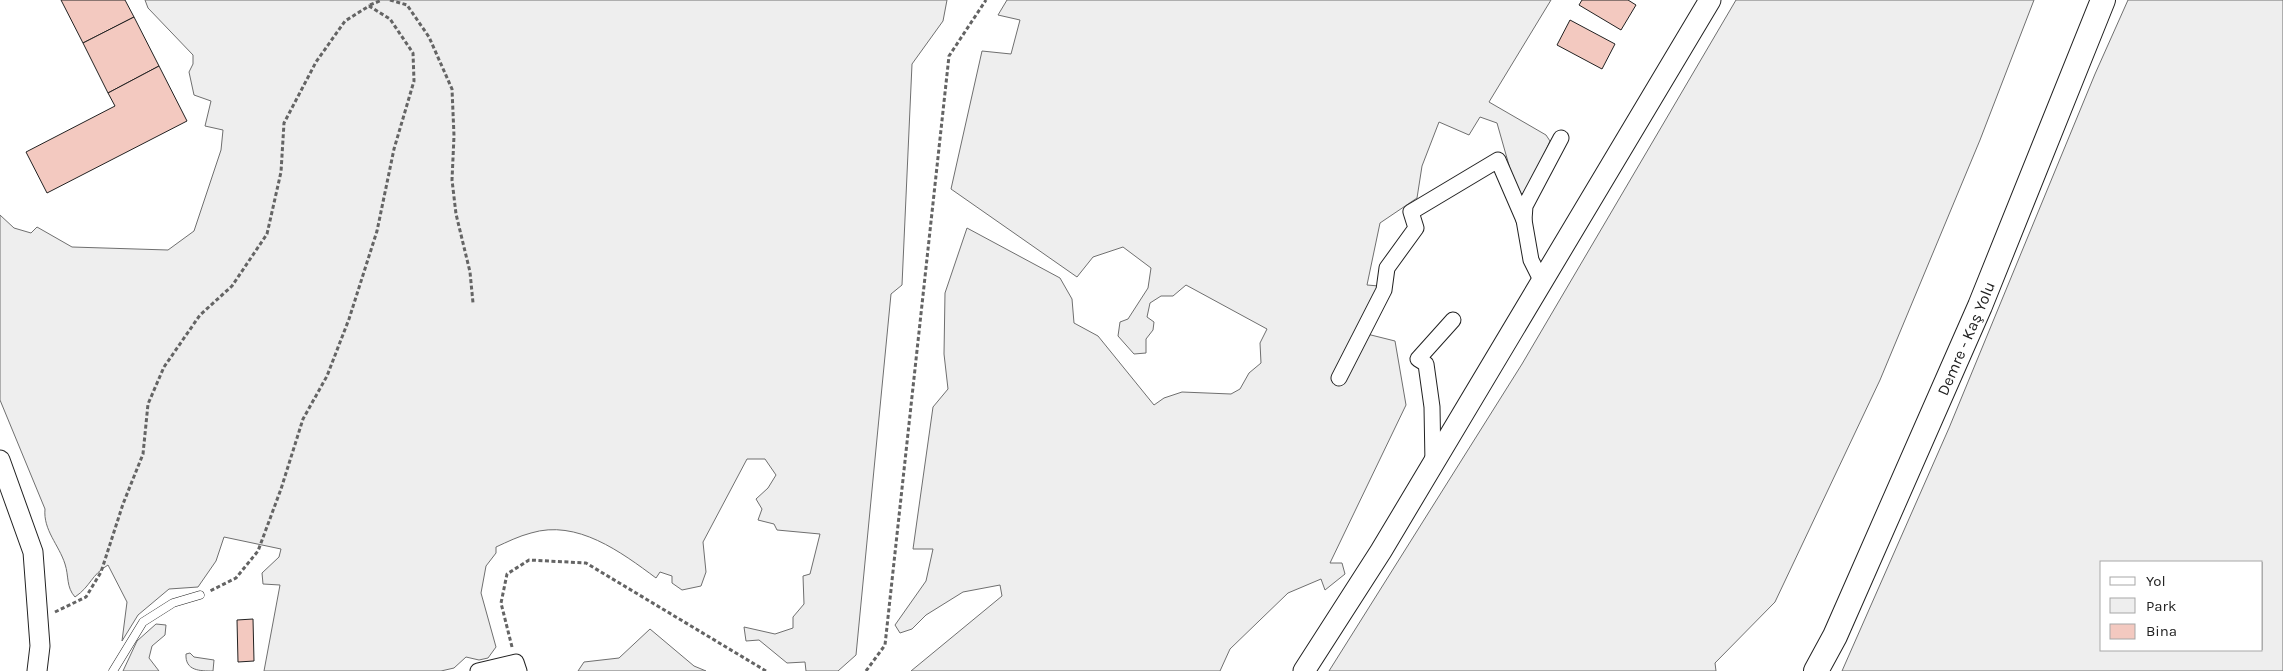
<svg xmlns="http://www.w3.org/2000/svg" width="2283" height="671" viewBox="0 0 2283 671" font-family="Karla,sans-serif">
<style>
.green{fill:#eee;stroke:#6f6f6f;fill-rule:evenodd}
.building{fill:#f3c9c0;stroke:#222}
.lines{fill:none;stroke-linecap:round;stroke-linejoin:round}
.service-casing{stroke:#222;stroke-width:9}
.minor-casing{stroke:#222;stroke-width:17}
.tertiary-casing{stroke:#222;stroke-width:21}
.secondary-casing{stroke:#222;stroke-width:23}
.trunk-casing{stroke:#222;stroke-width:26}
.path{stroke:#646464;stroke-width:3;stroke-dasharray:4 2.5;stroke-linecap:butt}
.service{stroke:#fff;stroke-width:8}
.minor{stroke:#fff;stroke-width:15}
.tertiary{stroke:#fff;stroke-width:19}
.secondary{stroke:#fff;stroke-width:21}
.trunk{stroke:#fff;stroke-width:24}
.labels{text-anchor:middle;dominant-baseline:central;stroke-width:4;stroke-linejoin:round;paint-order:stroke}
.street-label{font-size:16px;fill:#222;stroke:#fff}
</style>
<rect width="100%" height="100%" fill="#fff"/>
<!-- green -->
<g class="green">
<path d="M145,0H947L943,21L912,64L902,285L891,294L856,655L838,671H806L805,662L787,663L759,640L746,641L744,627L775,634L793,628V617L804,604L803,576L810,574L820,534L777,530L774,524L758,520L762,509L756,499L768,488L776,475L765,459H747L703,542L706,572L701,586L682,590L672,583V576L660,572L656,578C621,552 577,519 531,533C519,536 507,542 496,547V553L486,566L481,593L496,647L488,658L479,660L466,657L454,668L441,671H264L280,585L263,584L262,573L279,557L281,549L224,537L216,561L198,587L169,589L138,615L122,641L127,602L108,565C91,575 91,586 75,597C66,587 69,576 65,564C59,545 43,530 45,509L0,400V215L14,228L31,233L37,227L72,247L168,250L194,231L221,150L223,130L205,126L211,101L194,95L189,72L193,64V55L148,8Z"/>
<path d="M1007,0H1551L1489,102L1546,135L1550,141L1528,191L1522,194L1516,190L1497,123L1480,117L1469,135L1439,122L1422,166L1417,198L1380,223L1367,285L1379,286L1359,332L1395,341L1406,405L1330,563H1342L1345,574L1325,590L1321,579L1288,593L1230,649L1220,671H911L1002,596L1000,585L963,592L926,615L912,629L900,633L895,625L926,581L933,549H913L933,407L948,389L944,354L945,293L967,228L1060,278L1072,299L1074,323L1098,336L1154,405L1164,398L1182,392L1231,394L1240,389L1249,373L1261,363L1260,343L1267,329L1186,285L1173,296H1161L1150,303L1147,317L1154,322L1153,330L1146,339V353L1134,354L1118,336L1120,322L1128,319L1148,288L1151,268L1123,247L1093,257L1077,277L951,189L982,51L1011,54L1020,20L998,15Z"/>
<path d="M1736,0H2034L1980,140L1880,380L1775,602L1715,663L1716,671H1329L1522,364Z"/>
<path d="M2128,0H2283V671H1842L1949,428L2095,74ZM2102,562H2262V650H2102Z"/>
<path d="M156,624L166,625L165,635L152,646L149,658L159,671H123L137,641Z"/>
<path d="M650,629L694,666L706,671H578L584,662L619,658Z"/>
<path d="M190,653L194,657L214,660L213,671C200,671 185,671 186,654Z"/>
</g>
<!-- building -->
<g class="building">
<path d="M61,0H125L134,17L83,43Z"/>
<path d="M1582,0H1628L1636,5L1621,30L1579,5Z"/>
<path d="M134,17L159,66L108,93L83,43Z"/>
<path d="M1570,20L1615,44L1602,69L1557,45Z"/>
<path d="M159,66L187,121L47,193L26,152L115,106L108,93Z"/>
<path d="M253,619L254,661L238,662L237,620Z"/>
</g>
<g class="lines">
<!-- service casing -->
<g class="service-casing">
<path id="service" d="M113,671L143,622L173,603L200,595"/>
</g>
<!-- minor casing -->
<g class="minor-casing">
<g id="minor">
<path d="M1542,282L1531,260L1524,220L1525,206L1561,138"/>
<path d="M1339,378L1384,290L1387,268L1416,228L1411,212L1498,160L1524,220"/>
<path d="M1433,463L1432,407L1426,364L1418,359L1453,320"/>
<path d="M478,671L516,662L519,671"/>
</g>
</g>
<!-- tertiary casing -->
<g class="tertiary-casing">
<path id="tertiary" d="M0,460L33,552L40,646L37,671"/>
</g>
<!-- secondary casing -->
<g class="secondary-casing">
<path id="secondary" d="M1304,671L1381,551L1710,0"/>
</g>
<!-- trunk casing -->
<g class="trunk-casing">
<g id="trunk">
<path id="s1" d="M1816,671L1835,636L1980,306L2103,0"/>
</g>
</g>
<!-- path -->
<g class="path">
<path d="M390,0L407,5L429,37L452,89L454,136L452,180L456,214L470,272L473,303"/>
<path d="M370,5L382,0"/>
<path d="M55,612L86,597L101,572L123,504L143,454L148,404L164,367L200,315L232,286L267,234L281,172L284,123L316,62L345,21L369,6L390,19L413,53L414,81L394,149L377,231L349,319L327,376L303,419L281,489L258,551L236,578L210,591"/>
<path d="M512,647L501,603L507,574L529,560L586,563L766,671"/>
<path d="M866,671L885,645L949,56L986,0"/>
</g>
<!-- service -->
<use href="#service" class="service"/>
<!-- minor -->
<use href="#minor" class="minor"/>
<!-- tertiary -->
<use href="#tertiary" class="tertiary"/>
<!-- secondary -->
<use href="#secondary" class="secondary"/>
<!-- trunk -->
<use href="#trunk" class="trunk"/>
</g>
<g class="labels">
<!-- street labels -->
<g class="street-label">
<text stroke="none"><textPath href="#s1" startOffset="365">Demre - Kaş Yolu</textPath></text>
</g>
</g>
<!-- legend -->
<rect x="2100" y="561" width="162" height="90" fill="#ffffff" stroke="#a7a7a7"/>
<rect x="2110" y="577" width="25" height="8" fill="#ffffff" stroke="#a7a7a7"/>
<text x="2146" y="586" font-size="15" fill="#222222">Yol</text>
<rect x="2110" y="598" width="25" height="15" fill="#eeeeee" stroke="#a7a7a7"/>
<text x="2146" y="611" font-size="15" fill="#222222">Park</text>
<rect x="2110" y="624" width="25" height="15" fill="#f3c9c0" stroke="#a7a7a7"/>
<text x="2146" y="636" font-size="15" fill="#222222">Bina</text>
</svg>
